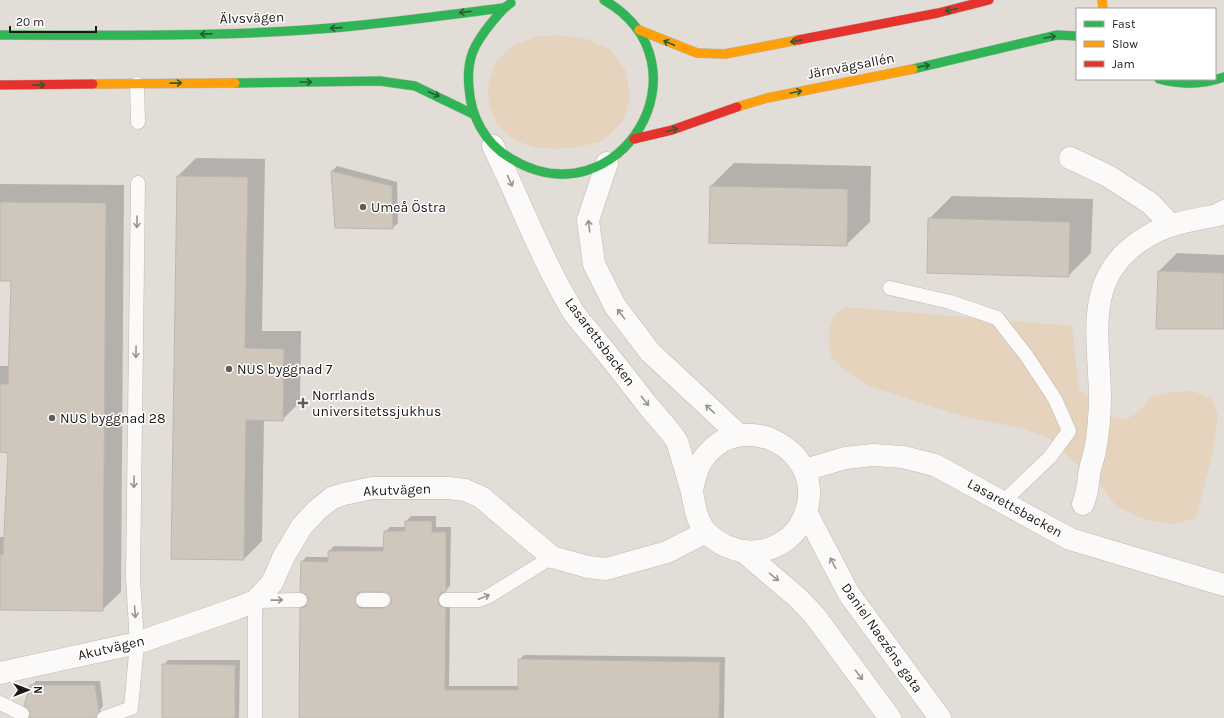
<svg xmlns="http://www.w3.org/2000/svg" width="1224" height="718" viewBox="0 0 1224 718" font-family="Karla,sans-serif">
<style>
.green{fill:#e5d3be}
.shadow{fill:#0003;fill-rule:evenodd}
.building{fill:#d0c7bc;stroke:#bab6b2;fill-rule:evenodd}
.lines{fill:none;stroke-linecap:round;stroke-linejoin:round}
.lane-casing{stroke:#bdb9b5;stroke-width:15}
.street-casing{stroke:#bdb9b5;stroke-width:23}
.fast-casing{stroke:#bdb9b5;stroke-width:10}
.slow-casing{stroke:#bdb9b5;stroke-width:10}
.jam-casing{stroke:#bdb9b5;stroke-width:10}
.lane{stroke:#fbfaf9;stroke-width:14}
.street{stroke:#fbfaf9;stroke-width:22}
.fast{stroke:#30b455;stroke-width:9}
.slow{stroke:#ff9f0a;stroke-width:9}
.jam{stroke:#e5322d;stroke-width:9}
.oneway{stroke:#255f32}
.oneway2{stroke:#979592}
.poi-dot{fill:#615e59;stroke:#fff;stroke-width:1.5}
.labels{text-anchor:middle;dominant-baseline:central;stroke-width:3;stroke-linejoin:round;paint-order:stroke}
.street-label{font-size:14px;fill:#1c1915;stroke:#fff}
.poi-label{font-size:14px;fill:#1c1915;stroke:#fff;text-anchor:start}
</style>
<rect width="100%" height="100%" fill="#e2ddd7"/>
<!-- green -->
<g class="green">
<path d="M560,35L587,39L611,50L626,71L630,99L623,121L602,141L579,147L557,149L534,147L512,139L497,124L489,105L488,85L496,62L515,44L540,36Z"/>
<path d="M845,307L1072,326L1079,389L1109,416L1125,420L1139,412L1151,397L1170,392L1192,391L1211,398L1218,416L1213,452L1196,518L1174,524L1147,520L1117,507L1103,488L1047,437L1022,428L969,418L871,387L849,373L832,359L828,334L833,317Z"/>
</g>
<!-- shadow -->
<g class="shadow">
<path d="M196,158L265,159L262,331H301L300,402L282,420H264L262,541L244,559L178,176Z"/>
<path d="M734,163L871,166L870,222L846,245L711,186Z"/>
<path d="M337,166L397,182L398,223L393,228L336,227L332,171Z"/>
<path d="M0,184L124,185L121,592L102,610L0,609V537H5L9,452L0,451V366H9L12,280H0Z"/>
<path d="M952,196L1093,199L1091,253L1068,276L929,219Z"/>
<path d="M1177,253L1224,255V328L1159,271Z"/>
<path d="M411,516H436V527H451L450,586L442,594L444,600L450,604L449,686H519V660L524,655L725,657L724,718H300L301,609L310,600L302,562L306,557H329V551L334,546L385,547V532L390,527H406V521ZM360,592H388L393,600L391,603L368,604L360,599Z"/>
<path d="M168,660H240L239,718H163L164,665Z"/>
<path d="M36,681H100L103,706L100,710V715L103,718H25L31,717V686Z"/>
</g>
<!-- building -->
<g class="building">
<path d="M331,171L392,186L393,229L335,228Z"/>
<path d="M177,176L248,177L245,348L284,349L283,421L246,420L244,560L171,559Z"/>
<path d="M710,186L848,189L847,246L709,243Z"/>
<path d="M0,202L106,203L103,611L0,610V555H3L8,453L0,452V384H8L11,281H0Z"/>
<path d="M928,218L1070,222L1069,277L927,273Z"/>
<path d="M1158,271L1224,273V329H1156Z"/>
<path d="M405,521H432V532H446V592L441,593L438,600L439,605L446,608L445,690H518V659L720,662L719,718H299L300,608L305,607L308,600L307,595L300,592L301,561L328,562V551H383L384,531H405ZM359,592H387L391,596V604L383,608H359L355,600Z"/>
<path d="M162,664L235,665V718H162Z"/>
<path d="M30,685H95L99,712L96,718H29V710L24,706Z"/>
</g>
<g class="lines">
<!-- lane casing -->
<g class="lane-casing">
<g id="lane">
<path d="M137,84L138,122"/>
<path d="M890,288L950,302L997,318L1026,355L1055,399L1069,431L1050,457L1004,501"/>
<path d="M363,600H383"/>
<path d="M446,600H479L489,596L552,557"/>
<path d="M0,703L22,714"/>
<path d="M104,718L131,708L137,643L133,578L138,183"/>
<path d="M255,718V601L300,600"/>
</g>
</g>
<!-- street casing -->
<g class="street-casing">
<g id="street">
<path d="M493,146C520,201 541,258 572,310C579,321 588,330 596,340C614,362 632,385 649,407C658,418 668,428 676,440C679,445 680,452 682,458C685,468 688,478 691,488C695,504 695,521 708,534C730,554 761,558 786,540C801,529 810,509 809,490C807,442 742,415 709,452C698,463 695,476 692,490"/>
<path d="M1070,158L1108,176L1150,203L1171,225"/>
<path d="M607,163L588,220L594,264L615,306L650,352L739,435"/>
<path d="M805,470L845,458L873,455L903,457L935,465L1070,539L1224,585"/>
<path d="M1083,504C1087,494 1088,486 1089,475C1090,467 1093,459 1095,451C1098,434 1100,414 1100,397C1099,333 1082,274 1148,236C1169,223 1194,220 1218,215L1224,211"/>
<path d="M806,512L849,594L940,718"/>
<path d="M744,552L798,598L815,616L890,718"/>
<path d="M0,673L137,643L235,609L255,601L272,583L284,556L302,526L317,510L332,498L344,494L372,488H448L465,490L481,497L552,557L588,567L606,569L667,552L706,532"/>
</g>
</g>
<!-- fast casing -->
<g class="fast-casing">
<g id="fast">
<path d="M511,3C503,8 498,15 492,22C474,44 466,59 469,88C471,117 485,143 510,158C619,225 715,64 604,0"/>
<path d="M0,35C102,35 203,37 305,30C371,26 437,16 503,8"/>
<path d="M913,69L1057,35L1077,36"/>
<path d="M1159,79C1181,85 1202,85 1224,77"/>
<path d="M235,83L380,81L415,86L473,114"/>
</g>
</g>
<!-- slow casing -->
<g class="slow-casing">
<g id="slow">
<path d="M1102,0L1103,9"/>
<path d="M639,30L697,53L725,54L798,40"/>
<path d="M93,84L235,83"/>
<path d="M737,107L767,98L913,69"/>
</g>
</g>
<!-- jam casing -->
<g class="jam-casing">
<g id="jam">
<path d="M798,40L938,13L989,0"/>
<path d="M0,85L93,84"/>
<path d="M634,139L672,130L737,107"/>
</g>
</g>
<!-- lane -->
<use href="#lane" class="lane"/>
<!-- street -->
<use href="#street" class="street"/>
<!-- fast -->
<use href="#fast" class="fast"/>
<!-- slow -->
<use href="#slow" class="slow"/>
<!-- jam -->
<use href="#jam" class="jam"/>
</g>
<!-- one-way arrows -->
<defs><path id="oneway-shaft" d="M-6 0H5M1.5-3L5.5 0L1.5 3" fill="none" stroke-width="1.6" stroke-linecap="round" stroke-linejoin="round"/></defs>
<g class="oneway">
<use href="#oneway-shaft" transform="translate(951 10) rotate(166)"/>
<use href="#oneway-shaft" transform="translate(465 12) rotate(173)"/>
<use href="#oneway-shaft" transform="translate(336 28) rotate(176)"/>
<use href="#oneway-shaft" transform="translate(206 34) rotate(179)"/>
<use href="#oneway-shaft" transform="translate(1050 37) rotate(-12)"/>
<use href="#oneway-shaft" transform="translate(796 41) rotate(168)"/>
<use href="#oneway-shaft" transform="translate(669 43) rotate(-157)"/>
<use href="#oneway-shaft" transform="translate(924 66) rotate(-11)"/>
<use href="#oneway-shaft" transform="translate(306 82)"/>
<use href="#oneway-shaft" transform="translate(176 83) rotate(-1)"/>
<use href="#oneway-shaft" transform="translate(39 85)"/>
<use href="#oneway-shaft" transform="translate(796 92) rotate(-12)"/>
<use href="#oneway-shaft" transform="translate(434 94) rotate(23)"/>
<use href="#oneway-shaft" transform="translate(672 130) rotate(-17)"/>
</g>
<g class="oneway2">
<use href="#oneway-shaft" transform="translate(510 181) rotate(66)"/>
<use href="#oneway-shaft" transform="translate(137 222) rotate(91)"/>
<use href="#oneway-shaft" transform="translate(589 226) rotate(-97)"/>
<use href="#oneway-shaft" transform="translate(621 314) rotate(-127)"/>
<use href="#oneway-shaft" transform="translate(136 352) rotate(91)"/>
<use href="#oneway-shaft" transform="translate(645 401) rotate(51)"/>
<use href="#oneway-shaft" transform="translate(710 409) rotate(-137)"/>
<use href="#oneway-shaft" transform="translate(134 482) rotate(91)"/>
<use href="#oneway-shaft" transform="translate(833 563) rotate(-117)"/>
<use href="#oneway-shaft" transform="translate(774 577) rotate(40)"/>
<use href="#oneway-shaft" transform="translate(484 597) rotate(-22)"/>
<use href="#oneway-shaft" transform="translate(277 600) rotate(-1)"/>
<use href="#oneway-shaft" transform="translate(135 612) rotate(86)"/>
<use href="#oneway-shaft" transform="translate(859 675) rotate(53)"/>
</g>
<!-- markers -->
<g class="poi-dot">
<circle cx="363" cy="207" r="4"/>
<circle cx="229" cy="369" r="4"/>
<path d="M301 397h4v4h4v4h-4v4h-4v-4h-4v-4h4z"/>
<circle cx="52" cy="418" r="4"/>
</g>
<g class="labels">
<!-- street labels -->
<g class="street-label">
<text transform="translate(252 18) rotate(-2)">Älvsvägen</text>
<text transform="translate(851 66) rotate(-11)">Järnvägsallén</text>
<text transform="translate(600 342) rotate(53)">Lasarettsbacken</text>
<text transform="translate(397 490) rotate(-2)">Akutvägen</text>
<text transform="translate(1015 508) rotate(29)">Lasarettsbacken</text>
<text transform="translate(882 638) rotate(55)">Daniel Naezéns gata</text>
<text transform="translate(111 648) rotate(-13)">Akutvägen</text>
</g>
<!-- poi labels -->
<g class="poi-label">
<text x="371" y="207">Umeå Östra</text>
<text x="237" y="369">NUS byggnad 7</text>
<text x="312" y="395">Norrlands<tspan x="312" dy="16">universitetssjukhus</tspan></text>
<text x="60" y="418">NUS byggnad 28</text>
</g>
</g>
<!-- legend -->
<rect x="1076" y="8" width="140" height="72" fill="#ffffff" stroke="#a4a3a1"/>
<rect x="1084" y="21" width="20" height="6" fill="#30b455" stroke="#a4a3a1"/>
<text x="1112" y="28" font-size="12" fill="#1c1915">Fast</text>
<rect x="1084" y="41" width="20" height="6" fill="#ff9f0a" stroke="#a4a3a1"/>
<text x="1112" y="48" font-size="12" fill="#1c1915">Slow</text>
<rect x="1084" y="61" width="20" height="6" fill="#e5322d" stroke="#a4a3a1"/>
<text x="1112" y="68" font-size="12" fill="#1c1915">Jam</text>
<!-- north arrow -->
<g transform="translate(28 690) rotate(90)" stroke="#ffffff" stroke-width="3" paint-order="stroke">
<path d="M0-3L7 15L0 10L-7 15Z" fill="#1c1915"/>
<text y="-6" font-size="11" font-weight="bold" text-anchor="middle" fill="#1c1915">N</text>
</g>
<!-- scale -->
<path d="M10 26v6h86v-6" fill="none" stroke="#1c1915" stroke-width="2"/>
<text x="16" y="26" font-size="12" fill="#1c1915" stroke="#ffffff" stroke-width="3" paint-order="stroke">20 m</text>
</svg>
